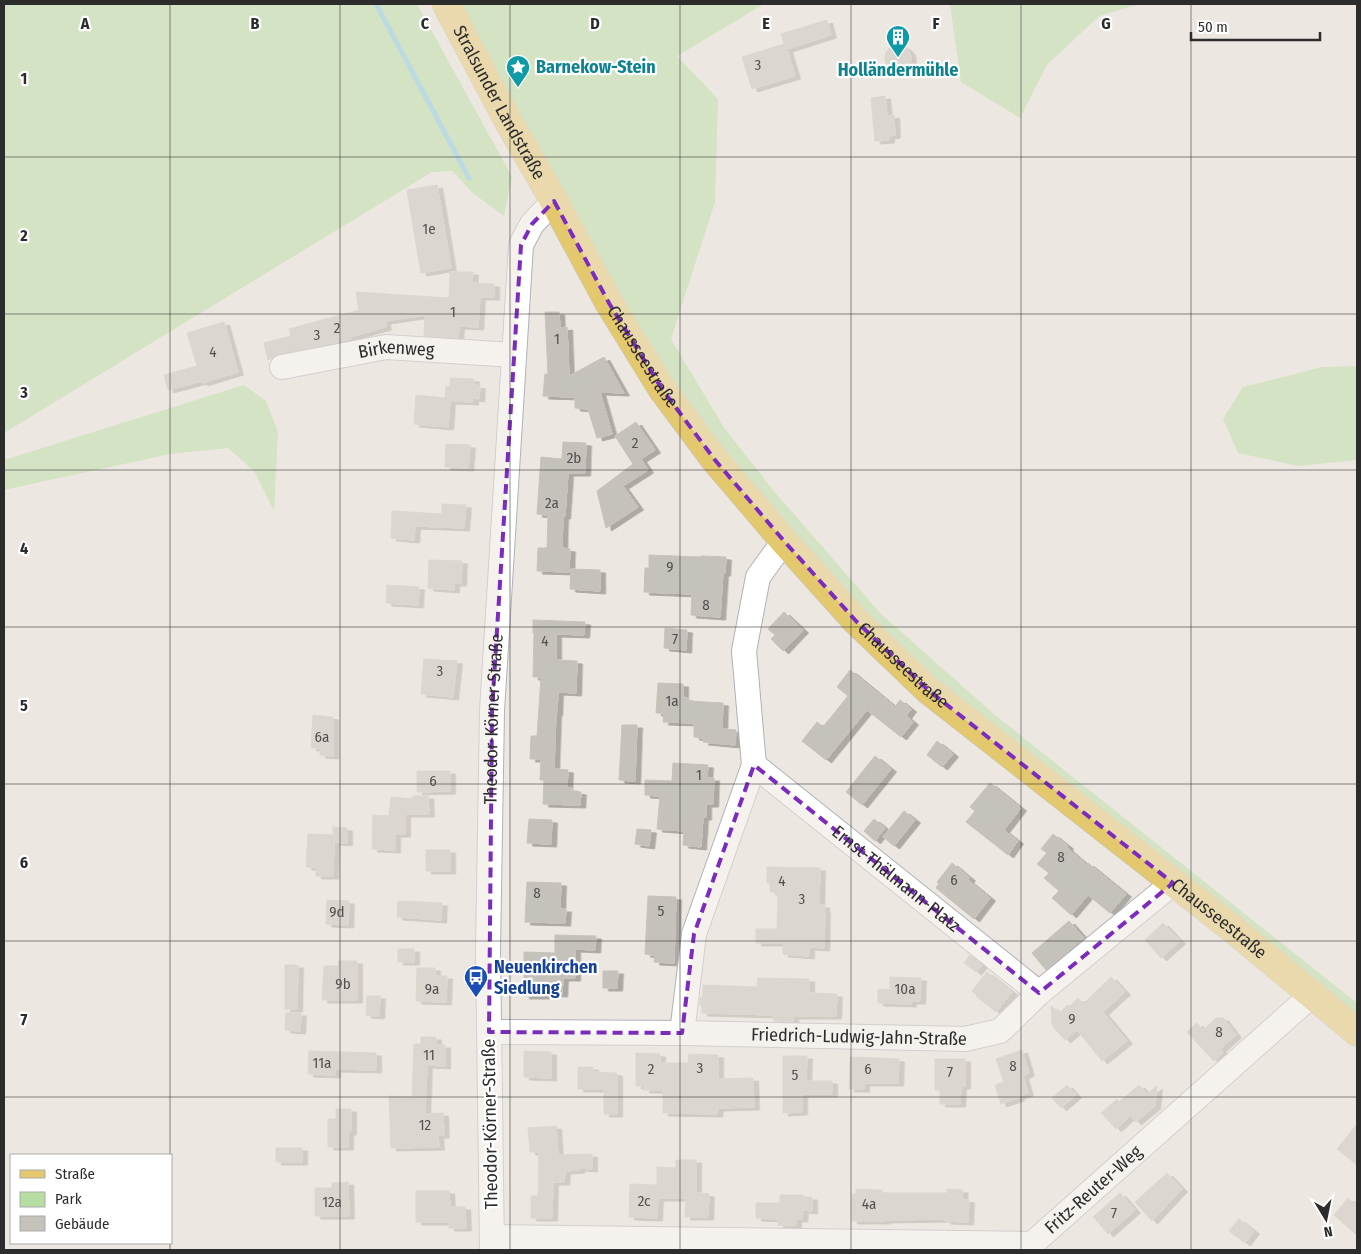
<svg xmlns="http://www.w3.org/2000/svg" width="1361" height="1254" viewBox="0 0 1361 1254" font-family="'Fira Sans Condensed',sans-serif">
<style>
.green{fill:#b7dda2}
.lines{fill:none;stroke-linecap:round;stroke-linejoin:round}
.stream{stroke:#7ec9e4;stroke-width:5}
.building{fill:#c5c1bb;stroke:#c8c3ba;filter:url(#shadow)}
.minor-casing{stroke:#b0b2bb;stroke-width:26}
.major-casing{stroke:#c4c4c4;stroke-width:29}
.minor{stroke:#fff;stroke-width:24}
.major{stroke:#e4c86e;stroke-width:28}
.marked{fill:none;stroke:#7b2cbf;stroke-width:4;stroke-dasharray:10 6;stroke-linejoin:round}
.grid{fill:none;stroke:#2c2c2c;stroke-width:1;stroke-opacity:0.55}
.labels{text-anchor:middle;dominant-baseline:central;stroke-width:4.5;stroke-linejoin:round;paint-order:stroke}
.number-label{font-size:15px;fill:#525150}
.culture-label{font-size:18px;font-weight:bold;fill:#0d838f;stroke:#fff;text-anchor:start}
.street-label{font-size:18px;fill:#2c2c2c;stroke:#fff}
.transit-label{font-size:18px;font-weight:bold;fill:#164399;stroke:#fff;text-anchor:start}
.grid-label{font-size:16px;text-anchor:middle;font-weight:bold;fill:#2c2c2c;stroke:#fff;stroke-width:4.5;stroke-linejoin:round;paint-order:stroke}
</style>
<defs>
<filter id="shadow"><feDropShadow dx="5.5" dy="3" stdDeviation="0" flood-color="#0004"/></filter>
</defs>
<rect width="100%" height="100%" fill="#ece7e0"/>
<!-- green -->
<g class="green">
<path d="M4,4H417L512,177L504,216L474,194L452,171L432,172L4,433Z"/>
<path d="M457,4H764L677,56L718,99L715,202L671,339L725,429L773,490L881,614L995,715L1357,1003V1014L935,680L865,613L724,453L672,382L619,298Z"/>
<path d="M950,4H1140L1099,16L1047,65L1020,118L961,82Z"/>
<path d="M1357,366V460L1298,466L1238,453L1223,419L1243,387L1322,367Z"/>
<path d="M244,385L266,401L278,432L274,511L254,471L228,448L170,454L4,490V460Z"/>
</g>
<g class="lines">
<!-- stream -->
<path class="stream" d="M376,4L469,178"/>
</g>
<!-- building -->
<g class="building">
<path d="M827,20L831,35L787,49L795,76L752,89L742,57L784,44L781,34Z"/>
<circle cx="898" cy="58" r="13"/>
<path d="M885,96L887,116L894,115L895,135L889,136V140L875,141L871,98Z"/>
<path d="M437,185L451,268L421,273L407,190Z"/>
<path d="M450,272H473L472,283L494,284V297H480L478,327L459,326L458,338L424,336L425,315L385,321L386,327L350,337L351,339L279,354L268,360L264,343L291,336L289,329L359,310L356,292L449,298Z"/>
<path d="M545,312H559L560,328L567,327L569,376L604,357L624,393L600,392L612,434L597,438L588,409L575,408V397L543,396L545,374H548Z"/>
<path d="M224,322L238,372L202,383V381L168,390L164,375L197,366L187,333Z"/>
<path d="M450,378L474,379V385L480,386L479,399L473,398V402L450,401L448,427L414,424L416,395L445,398L446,386L450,387Z"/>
<path d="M636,422L655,450L641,459L648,470L623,486L638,507L606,528L597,491L633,464L615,436Z"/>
<path d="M563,442L586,443L585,473H568L565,516H563L562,548L570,549L569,572L537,571L538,548H547L548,515L537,514L541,457L562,459Z"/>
<path d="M446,444L470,445L468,468L445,467Z"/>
<path d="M442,504L466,505L464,528L415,526L414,540L391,538L392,511L442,514Z"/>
<path d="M649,555L701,557V556L726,557L725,573H723L720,617L691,615L692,594L644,592L645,568H649Z"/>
<path d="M429,560L462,561L461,583H454V590L428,588Z"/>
<path d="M571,569L600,570V591L570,589Z"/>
<path d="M387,585L419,587L418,605L386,603Z"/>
<path d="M784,612L803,630L783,651L771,639L775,635L768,629Z"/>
<path d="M533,620L585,622L584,635L556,634V660L577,661L576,693L558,692L557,713H556L554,769L568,770L567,788H572V791L581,792L580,805L543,804L544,780H540L541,759H530L531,736H537L541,677H533L534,633H533Z"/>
<path d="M665,628L687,630L686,650L664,648Z"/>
<path d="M424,659L457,661L453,697L421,694Z"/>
<path d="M850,670L895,707L900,700L911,709L906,716L913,722L901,737L867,710L826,760L802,741L817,722L823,727L848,696L837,687Z"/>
<path d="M658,683L683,684V697L688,698V701L723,703L722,729L736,730L735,745L703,742L704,738L694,737V723L663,722L664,713H656Z"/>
<path d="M313,715L333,717V756L320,755V748H311Z"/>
<path d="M622,725H637L635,781L619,780Z"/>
<path d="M937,741L953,754L942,767L927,755Z"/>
<path d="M875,756L891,769L862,805L846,792Z"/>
<path d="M673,763L708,765L707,778H714L713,804H706V817H703L701,847L683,845L684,831L657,829L660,796L645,795V780L672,781Z"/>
<path d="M417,771H450V791L417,792Z"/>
<path d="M990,783L1021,808L1004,830L1018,841L1008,855L966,822L975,811L970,807Z"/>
<path d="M413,796H428L429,814H405V834H395V850L372,849L373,815L389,816L391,797L413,799Z"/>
<path d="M904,811L915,820L894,846L883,837Z"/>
<path d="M529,819L552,820L551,844L527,843Z"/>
<path d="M874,819L885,828L875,841L864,831Z"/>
<path d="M333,827L347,828V843L334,842L333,876H316V867H306L308,834L333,835Z"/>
<path d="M637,829L651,830L649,846L635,844Z"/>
<path d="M1053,834L1068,846L1067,848L1087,865L1088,863L1126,894L1110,913L1088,895L1071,915L1052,898L1059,891L1044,878L1049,873L1037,864L1047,853L1041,849Z"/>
<rect x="426" y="850" width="24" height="21"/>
<path d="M952,863L970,878L968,880L990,898L974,919L936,888L939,883L937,882Z"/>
<path d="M767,867L820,868L819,905H824V910H825L824,948L809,947V956L783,954V943H756V929H777L778,892H770V883H767Z"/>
<path d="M527,882L561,883L560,909H566L565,923L525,922Z"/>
<path d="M648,896L676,897L674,963L654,962L655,955L645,954Z"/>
<path d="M327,900L349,901L348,925L326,924Z"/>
<path d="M398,901L442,903L441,920L397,917Z"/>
<path d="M1069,921L1084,938L1046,970L1032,953Z"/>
<path d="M1163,923L1180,941L1161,958L1145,940Z"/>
<path d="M555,935L596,936L595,950L575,949V978H563L562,994L544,993V996H524V952L555,953Z"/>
<rect x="398" y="949" width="16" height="13"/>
<path d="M970,955L982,965L976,972L964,963Z"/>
<path d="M339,961H357V1000H322L324,966H338Z"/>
<path d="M285,965H298L297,1009H285Z"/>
<path d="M417,968H435V976H447L446,1002L416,1001Z"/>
<path d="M603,971H618L617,988H603Z"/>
<path d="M987,972L1012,992L996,1012L976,996L977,995L972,991Z"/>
<path d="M890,977L921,978L920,1001H911V1004L878,1003V989L890,990Z"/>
<path d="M1111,977L1125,992L1103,1012L1127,1041L1102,1061L1077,1030L1065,1040L1053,1027H1054L1052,1024L1051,1006L1060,1013L1067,1005L1070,1006L1078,998L1083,1004Z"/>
<path d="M758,978L809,979V993L837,994L836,1016H793V1022L774,1021L773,1015L702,1013V1007L700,1005V998L703,996V985L757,987Z"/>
<path d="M367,996H380L379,1016L366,1015Z"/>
<path d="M286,1013H301L300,1031L285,1030Z"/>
<path d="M1216,1018H1223L1236,1035L1220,1049L1223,1053L1214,1061L1187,1032L1197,1023L1203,1030Z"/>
<path d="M421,1037H436V1045H445V1066L427,1065L425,1114L443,1113L444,1135H438L439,1147L391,1148L389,1096L412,1097L414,1044H421Z"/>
<path d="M1022,1050L1029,1073L1023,1076L1028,1093L1019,1096V1098L1001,1104L995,1085L1004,1082L996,1059Z"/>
<path d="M309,1051L376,1053V1070L335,1069V1075L308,1074Z"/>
<path d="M524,1051L551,1052V1078L524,1077Z"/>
<path d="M636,1053L660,1054V1063H688L689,1054L718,1055V1079L753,1078L754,1107L718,1108L717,1114L663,1113V1090H644L645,1086H636Z"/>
<path d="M783,1056H807L806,1081H832V1094H802V1112L783,1113Z"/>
<path d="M850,1057L899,1059L898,1083H864V1089H849Z"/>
<path d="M935,1059H965V1086H961L960,1104H940V1090H935Z"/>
<path d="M578,1067H593V1072L617,1073V1114H604V1089H578Z"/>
<path d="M1067,1085L1076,1095L1061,1108L1052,1098Z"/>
<path d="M1139,1085L1147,1094L1157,1086L1155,1106L1136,1122L1130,1116L1116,1129L1101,1113L1117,1099L1119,1102Z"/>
<path d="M336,1109H351V1131L348,1134V1147H328V1119H336Z"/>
<path d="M1357,1124V1165L1337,1149Z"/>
<path d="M556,1126L558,1155L592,1154V1169L579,1168V1170L565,1171L564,1182H553L552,1218H531V1196H538L539,1152H530L528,1128Z"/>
<rect x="276" y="1148" width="26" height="14"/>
<path d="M676,1160H696V1193L709,1194L708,1217H685L686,1198H658L657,1218L629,1217L630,1184L657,1185V1167L676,1168Z"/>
<path d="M1167,1173L1182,1189L1152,1221L1135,1202Z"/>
<path d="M348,1182L349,1216H315V1188H332V1183Z"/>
<path d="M856,1189L882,1190V1193H947V1189L963,1190L962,1199L969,1200L968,1222L945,1221L946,1219L885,1220V1221H852V1194H856Z"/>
<path d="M416,1191H449L450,1207H465L466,1228H449V1222H416Z"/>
<path d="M1120,1193L1135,1210L1108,1234L1093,1217Z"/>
<path d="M780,1195H803V1197H812V1211L803,1210L802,1219H796V1225H778V1219L756,1218V1203H780Z"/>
<path d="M1348,1198L1357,1206V1235L1334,1215Z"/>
<path d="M1239,1219L1254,1231L1245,1243L1229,1231Z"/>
</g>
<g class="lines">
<!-- minor casing -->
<g class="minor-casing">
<g id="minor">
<path id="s1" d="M282,367L386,347L514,355"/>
<path id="s2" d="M754,765L1039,993"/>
<path id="s3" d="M489,1032L682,1033L965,1039L1000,1031L1039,993L1173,883"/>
<path d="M682,1033L694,934L754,765L744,651L758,577L784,541"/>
<path id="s4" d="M492,1237L1032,1244L1312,995"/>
<path id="s5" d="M492,1250L488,950L492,711L521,245L532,224L554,201"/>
</g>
</g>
<!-- major casing -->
<g class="major-casing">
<g id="major">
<path id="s6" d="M446,4L508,121L554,201L609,303L662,389L715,460L784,541L856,621L928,690L1229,926L1357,1032"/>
</g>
</g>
<!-- minor -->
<use href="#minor" class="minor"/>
<!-- major -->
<use href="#major" class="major"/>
</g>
<!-- marked area -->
<path d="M0 0H1361V1254H0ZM554,201L609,303L662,389L715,460L784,541L856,621L928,690L1173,883L1039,993L754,765L694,934L682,1033L489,1032L492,711L521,245L532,224Z" fill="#ece7e0" fill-opacity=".55" fill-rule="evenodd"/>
<path class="marked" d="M554,201L609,303L662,389L715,460L784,541L856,621L928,690L1173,883L1039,993L754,765L694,934L682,1033L489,1032L492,711L521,245L532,224Z"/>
<!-- grid -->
<path class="grid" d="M170,4V1155M340,4V1250M510,4V1250M680,4V1250M851,4V1250M1021,4V1250M1191,4V1250M4,157H1357M4,314H1357M4,470H1357M4,627H1357M4,784H1357M4,941H1357M4,1097H1357M170,1243V1250"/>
<!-- icons -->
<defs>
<g id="building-pin" transform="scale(1.25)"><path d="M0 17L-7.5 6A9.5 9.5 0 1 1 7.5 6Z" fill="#0f9aa8" stroke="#fff"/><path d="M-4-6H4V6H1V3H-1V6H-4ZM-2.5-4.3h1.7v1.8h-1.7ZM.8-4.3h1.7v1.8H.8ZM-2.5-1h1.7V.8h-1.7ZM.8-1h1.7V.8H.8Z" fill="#fff"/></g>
<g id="sight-pin" transform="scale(1.25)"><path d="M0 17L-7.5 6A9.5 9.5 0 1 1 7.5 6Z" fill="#0f9aa8" stroke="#fff"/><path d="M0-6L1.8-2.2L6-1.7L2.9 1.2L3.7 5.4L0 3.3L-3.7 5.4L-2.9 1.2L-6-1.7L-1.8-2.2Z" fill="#fff"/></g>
<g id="bus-pin" transform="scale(1.25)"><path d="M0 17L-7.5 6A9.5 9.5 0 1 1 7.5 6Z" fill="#1a4fb4" stroke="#fff"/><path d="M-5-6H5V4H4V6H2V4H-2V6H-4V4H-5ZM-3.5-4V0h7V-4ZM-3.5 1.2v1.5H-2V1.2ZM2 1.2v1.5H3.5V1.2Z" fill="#fff"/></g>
</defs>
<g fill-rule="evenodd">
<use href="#building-pin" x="898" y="37"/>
<use href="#sight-pin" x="518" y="67"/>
<use href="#bus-pin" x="476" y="977"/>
</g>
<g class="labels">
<!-- number labels -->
<g class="number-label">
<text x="758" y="65">3</text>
<text x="429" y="229">1e</text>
<text x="453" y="312">1</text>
<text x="337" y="328">2</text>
<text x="317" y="335">3</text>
<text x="557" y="339">1</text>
<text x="213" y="352">4</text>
<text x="635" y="443">2</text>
<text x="574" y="458">2b</text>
<text x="552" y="503">2a</text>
<text x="670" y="567">9</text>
<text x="706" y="605">8</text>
<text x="675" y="639">7</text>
<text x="545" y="641">4</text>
<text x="440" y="671">3</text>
<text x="672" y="701">1a</text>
<text x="322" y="737">6a</text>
<text x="699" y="775">1</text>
<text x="433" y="781">6</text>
<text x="1061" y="857">8</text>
<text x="954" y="880">6</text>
<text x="782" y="881">4</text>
<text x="537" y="893">8</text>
<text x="802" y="899">3</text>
<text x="661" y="911">5</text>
<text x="337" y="912">9d</text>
<text x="343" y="984">9b</text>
<text x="432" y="989">9a</text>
<text x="905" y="989">10a</text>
<text x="1072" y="1019">9</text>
<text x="1219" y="1032">8</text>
<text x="429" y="1055">11</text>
<text x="322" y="1063">11a</text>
<text x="1013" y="1066">8</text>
<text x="700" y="1068">3</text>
<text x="651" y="1069">2</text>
<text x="868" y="1069">6</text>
<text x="950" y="1072">7</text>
<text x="795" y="1075">5</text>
<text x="425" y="1125">12</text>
<text x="644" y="1201">2c</text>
<text x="332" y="1202">12a</text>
<text x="869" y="1204">4a</text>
<text x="1114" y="1213">7</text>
</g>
<!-- culture labels -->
<g class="culture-label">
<text x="536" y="67">Barnekow-Stein</text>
<text x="898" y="70" text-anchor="middle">Holländermühle</text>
</g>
<!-- street labels -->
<g class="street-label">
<text stroke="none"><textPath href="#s6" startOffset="112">Stralsunder Landstraße</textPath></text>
<text stroke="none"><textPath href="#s1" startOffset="116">Birkenweg</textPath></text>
<text stroke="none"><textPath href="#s6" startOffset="404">Chausseestraße</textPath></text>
<text stroke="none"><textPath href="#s6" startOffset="809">Chausseestraße</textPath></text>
<text stroke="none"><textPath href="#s5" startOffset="531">Theodor-Körner-Straße</textPath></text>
<text stroke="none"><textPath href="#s2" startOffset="182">Ernst-Thälmann-Platz</textPath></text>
<text stroke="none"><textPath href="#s6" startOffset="1214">Chausseestraße</textPath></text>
<text stroke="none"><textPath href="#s3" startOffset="370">Friedrich-Ludwig-Jahn-Straße</textPath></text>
<text transform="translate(490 1124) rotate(-91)">Theodor-Körner-Straße</text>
<text stroke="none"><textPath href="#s4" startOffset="622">Fritz-Reuter-Weg</textPath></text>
</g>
<!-- transit labels -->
<g class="transit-label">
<text x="494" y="967">Neuenkirchen<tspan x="494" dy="21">Siedlung</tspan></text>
</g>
</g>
<g class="grid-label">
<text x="85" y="29">A</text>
<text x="255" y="29">B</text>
<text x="425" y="29">C</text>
<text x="595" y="29">D</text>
<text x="766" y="29">E</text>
<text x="936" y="29">F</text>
<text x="1106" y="29">G</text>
<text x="24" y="84">1</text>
<text x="24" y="241">2</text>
<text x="24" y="398">3</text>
<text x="24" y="554">4</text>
<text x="24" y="711">5</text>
<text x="24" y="868">6</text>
<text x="24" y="1025">7</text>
</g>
<!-- border -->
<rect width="1361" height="1254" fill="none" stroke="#2c2c2c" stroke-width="10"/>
<!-- legend -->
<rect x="10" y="1154" width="162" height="90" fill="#ffffff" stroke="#ababab"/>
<rect x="20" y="1170" width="25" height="8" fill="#e4c86e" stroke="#ababab"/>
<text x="55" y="1179" font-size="15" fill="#2c2c2c">Straße</text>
<rect x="20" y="1192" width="25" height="15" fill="#b7dda2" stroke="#ababab"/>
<text x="55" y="1204" font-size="15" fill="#2c2c2c">Park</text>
<rect x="20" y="1216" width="25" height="15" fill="#c5c1bb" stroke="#ababab"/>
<text x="55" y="1229" font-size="15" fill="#2c2c2c">Gebäude</text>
<!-- north arrow -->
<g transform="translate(1326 1219) rotate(170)" stroke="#ffffff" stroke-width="4" paint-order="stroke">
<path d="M0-4L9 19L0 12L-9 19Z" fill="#2c2c2c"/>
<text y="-8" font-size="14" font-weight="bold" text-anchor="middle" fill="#2c2c2c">N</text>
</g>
<!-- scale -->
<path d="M1191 32v8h129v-8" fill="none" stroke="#2c2c2c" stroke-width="2.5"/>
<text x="1198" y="32" font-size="15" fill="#2c2c2c" stroke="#ffffff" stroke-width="4" paint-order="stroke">50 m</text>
</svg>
